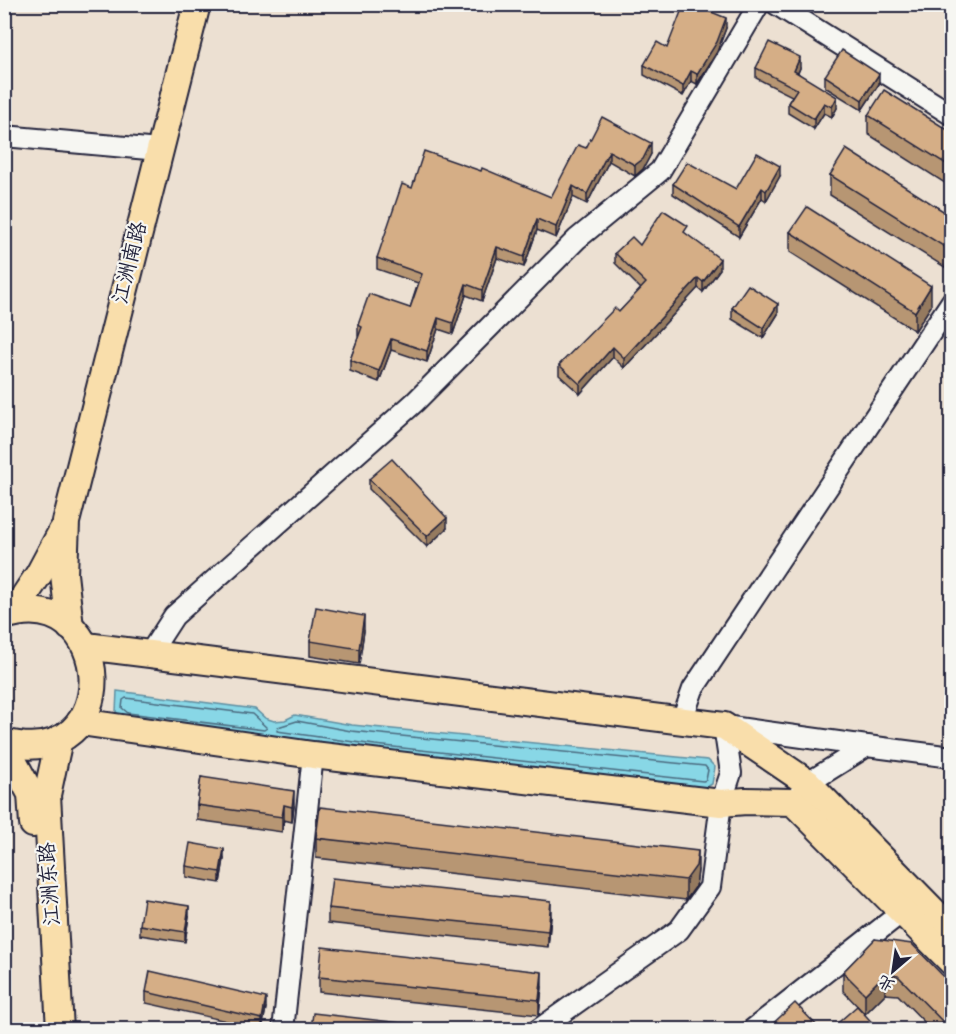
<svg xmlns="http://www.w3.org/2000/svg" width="956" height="1034" viewBox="0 0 956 1034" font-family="'Indie Flower','LXGW WenKai TC',sans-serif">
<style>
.water{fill:#88d7e6;stroke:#5f8fa2;stroke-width:1.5}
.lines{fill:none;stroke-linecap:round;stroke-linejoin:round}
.shore{stroke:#4b6a7f;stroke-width:1.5}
.minor-casing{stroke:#22223b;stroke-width:24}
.major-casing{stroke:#22223b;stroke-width:30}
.minor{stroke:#f6f6f2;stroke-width:20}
.major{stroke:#f9deab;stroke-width:26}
.wall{fill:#b79673;stroke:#22223b;stroke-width:1.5}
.shaded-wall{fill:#957a5e;stroke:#22223b;stroke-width:1.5}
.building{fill:#d5ae86;stroke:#22223b;stroke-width:1.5}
.labels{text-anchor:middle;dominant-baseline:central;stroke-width:4.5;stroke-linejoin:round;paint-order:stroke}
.street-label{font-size:21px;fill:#22223b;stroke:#f6f6f2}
</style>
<rect width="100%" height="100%" fill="#ece0d2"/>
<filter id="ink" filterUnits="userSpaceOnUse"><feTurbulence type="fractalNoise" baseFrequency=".0167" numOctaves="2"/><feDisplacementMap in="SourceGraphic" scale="12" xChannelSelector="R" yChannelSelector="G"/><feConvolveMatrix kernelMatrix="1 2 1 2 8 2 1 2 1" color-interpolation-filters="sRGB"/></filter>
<g filter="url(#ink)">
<!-- water -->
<path class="water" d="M117,691L255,709L265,718L274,721L285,720L295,715L352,725L708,760L715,767L712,784L705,788L374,751L125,719L116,712Z"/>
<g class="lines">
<!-- shore -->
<g class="shore">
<path d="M126,698L252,714L267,728L264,730L128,713L122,708L123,700Z"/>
<path d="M297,721L351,731L705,766L708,770L706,780L703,781L375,745L277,731L278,727Z"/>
</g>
<!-- minor casing -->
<g class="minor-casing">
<g id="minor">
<path d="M776,4L952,115"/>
<path d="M4,136L159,150"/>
<path d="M150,653L174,616L415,402L577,239L660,171L759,4"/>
<path d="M682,720L693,689L952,301"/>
<path d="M800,793L808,783L867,746L952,757"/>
<path d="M283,1030L313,755"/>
<path d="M538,1030L679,930L710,887L721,803L731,773L724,726L867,746"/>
<path d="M752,1030L902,912"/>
</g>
</g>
<!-- major casing -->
<g class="major-casing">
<g id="major">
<path d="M13,613L39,574L62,531"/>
<path d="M4,616C117,580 127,775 4,742"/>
<path d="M70,627L64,574L66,522L197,4"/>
<path d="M86,646L724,726L808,783L952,930"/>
<path d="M80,722L313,755L721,803L746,801L793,802L952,962"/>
<path d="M59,739L47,795L60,1030"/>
<path d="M4,744L31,794L33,824"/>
</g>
</g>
<!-- minor -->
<use href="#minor" class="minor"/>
<!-- major -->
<use href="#major" class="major"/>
</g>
<!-- wall -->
<g class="wall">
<path d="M726,28L717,52L697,84L691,81L683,96L644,75V65L667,48Z"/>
<path d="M756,68H800L798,73L837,108L832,117L824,113L814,129L788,113V103L792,96L756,78Z"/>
<path d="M825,76L879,84L862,110L825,87Z"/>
<path d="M868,115L951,132V187L868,134Z"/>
<path d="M586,148L651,154L643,169L635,176L609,161L587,204L573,197L556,238L537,230L524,267L497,258L482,301L466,295L453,334L438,329L427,362L391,350L379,382L350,371V360L359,336H358V325L410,308L418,283L377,269V258L412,188L551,197Z"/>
<path d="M830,175L951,216V271L830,195Z"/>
<path d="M780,176L766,201L762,198L739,237L673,194V184L736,189Z"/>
<path d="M790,232L931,306L915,331L790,252Z"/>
<path d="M640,245L720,269L703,292L698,288L624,368L613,357L580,394L559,375V365L619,312L641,289L615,263V253Z"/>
<path d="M732,308L778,314L763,338L732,319Z"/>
<path d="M369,479L447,528L427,547L369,489Z"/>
<path d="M364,631L359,664L310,656V641Z"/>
<path d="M201,777L294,806L292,822L284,820L282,832L197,820V805Z"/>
<path d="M316,838L698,870L696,886L686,900L316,858Z"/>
<path d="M224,859L220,883L186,877V866Z"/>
<path d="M328,908L551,916L548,947L328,923Z"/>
<path d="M189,916L185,942L140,935V925Z"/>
<path d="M875,939L951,1029H931L898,995L885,994L865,1014L843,991V972Z"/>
<path d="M319,977L542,987L539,1015L319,992Z"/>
<path d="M146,992L266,1008L262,1029L146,1003Z"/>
</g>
<!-- shaded-wall -->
<g class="shaded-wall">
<path d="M726,18V28L717,52L697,84V74Z"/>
<path d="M800,57V68L794,81V71Z"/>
<path d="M691,71V81L683,96V86Z"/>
<path d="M879,74V84L862,110V100Z"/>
<path d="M837,97V108L832,117V107Z"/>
<path d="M824,103V113L814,129V119Z"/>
<path d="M651,143V154L643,169L635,176V165Z"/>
<path d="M609,151V161L587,204V194Z"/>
<path d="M780,166V176L766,201V191Z"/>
<path d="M573,186V197L556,238V227Z"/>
<path d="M762,188V198L739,237V227Z"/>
<path d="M537,219V230L524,267V257Z"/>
<path d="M497,247V258L482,301V290Z"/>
<path d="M720,259V269L703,292V282Z"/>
<path d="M698,278V288L624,368V358Z"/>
<path d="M466,284V295L453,334V323Z"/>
<path d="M931,286V306L915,331V312Z"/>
<path d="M8,287V303L4,316V301Z"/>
<path d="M778,304V314L763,338V328Z"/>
<path d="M438,318V329L427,362V351Z"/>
<path d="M391,339V350L379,382V371Z"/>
<path d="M613,347V357L580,394V384Z"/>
<path d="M447,518V528L427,547V536Z"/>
<path d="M364,616V631L359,664V649Z"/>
<path d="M294,791V806L292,822V807Z"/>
<path d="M284,805V820L282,832V817Z"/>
<path d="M224,849V859L220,883V872Z"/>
<path d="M698,851V870L696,886L686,900V880Z"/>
<path d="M551,901V916L548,947V931Z"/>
<path d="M189,906V916L185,942V932Z"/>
<path d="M542,972V987L539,1015V1000Z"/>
<path d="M885,974V994L865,1014V994Z"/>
<path d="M266,998V1008L262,1029V1019Z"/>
</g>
<!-- building -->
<g class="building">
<path d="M684,4H692L726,18L717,42L697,74L691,71L683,86L644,65L657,42L667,48Z"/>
<path d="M769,42L800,57L794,71L837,97L832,107L824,103L814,119L788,103L797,89L756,68Z"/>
<path d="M842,50L879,74L862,100L825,76Z"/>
<path d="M884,90L951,132V167L868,115Z"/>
<path d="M602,117L651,143L643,159L635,165L609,151L587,194L573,186L556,227L537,219L524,257L497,247L482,290L466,284L453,323L438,318L427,351L391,339L379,371L350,360L362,327L358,325L369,294L410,308L422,274L377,258L402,184L412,188L424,151L481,171L482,168L551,197L578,145L586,148Z"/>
<path d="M846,149L951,216V251L830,175Z"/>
<path d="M757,153L780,166L766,191L762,188L739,227L673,184L687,162L736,189Z"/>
<path d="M807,207L931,286L915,312L790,232Z"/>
<path d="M663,210L688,226L684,232L720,259L703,282L698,278L624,358L613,347L580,384L559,365L615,308L619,312L646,283L615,253L632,237L640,245Z"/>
<path d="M748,285L778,304L763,328L732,308Z"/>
<path d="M4,287H8L4,301Z"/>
<path d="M392,459L447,518L427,536L369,479Z"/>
<path d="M316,607L364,616L359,649L310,641Z"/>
<path d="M201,777L294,791L292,807L284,805L282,817L197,805Z"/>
<path d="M320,807L698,851L696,866L686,880L316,838Z"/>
<path d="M190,843L224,849L220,872L186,866Z"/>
<path d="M332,878L551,901L548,931L328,908Z"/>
<path d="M144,899L189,906L185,932L140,925Z"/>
<path d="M875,939L912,944L951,984V1025L949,1028L898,976L885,974L865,994L843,972Z"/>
<path d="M322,947L542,972L539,1000L319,977Z"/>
<path d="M150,971L266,998L262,1019L146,992Z"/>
<path d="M795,1003L820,1029H767Z"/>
<path d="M857,1006L878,1029H831Z"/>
<path d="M313,1013L454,1029H311Z"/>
</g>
</g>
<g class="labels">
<!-- street labels -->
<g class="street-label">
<text transform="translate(131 263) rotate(-76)">江洲南路</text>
<text transform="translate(51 884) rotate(-94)">江洲东路</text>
</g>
</g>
<!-- margin -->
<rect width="956" height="1034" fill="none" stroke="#f6f6f2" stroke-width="24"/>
<rect x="12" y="12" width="932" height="1010" fill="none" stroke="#22223b" stroke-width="2" filter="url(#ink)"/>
<!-- north arrow -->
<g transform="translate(893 971) rotate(209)" stroke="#f6f6f2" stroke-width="4.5" paint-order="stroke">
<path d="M0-4.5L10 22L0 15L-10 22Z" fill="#22223b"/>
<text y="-9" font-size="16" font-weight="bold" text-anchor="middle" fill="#22223b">北</text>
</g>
</svg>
